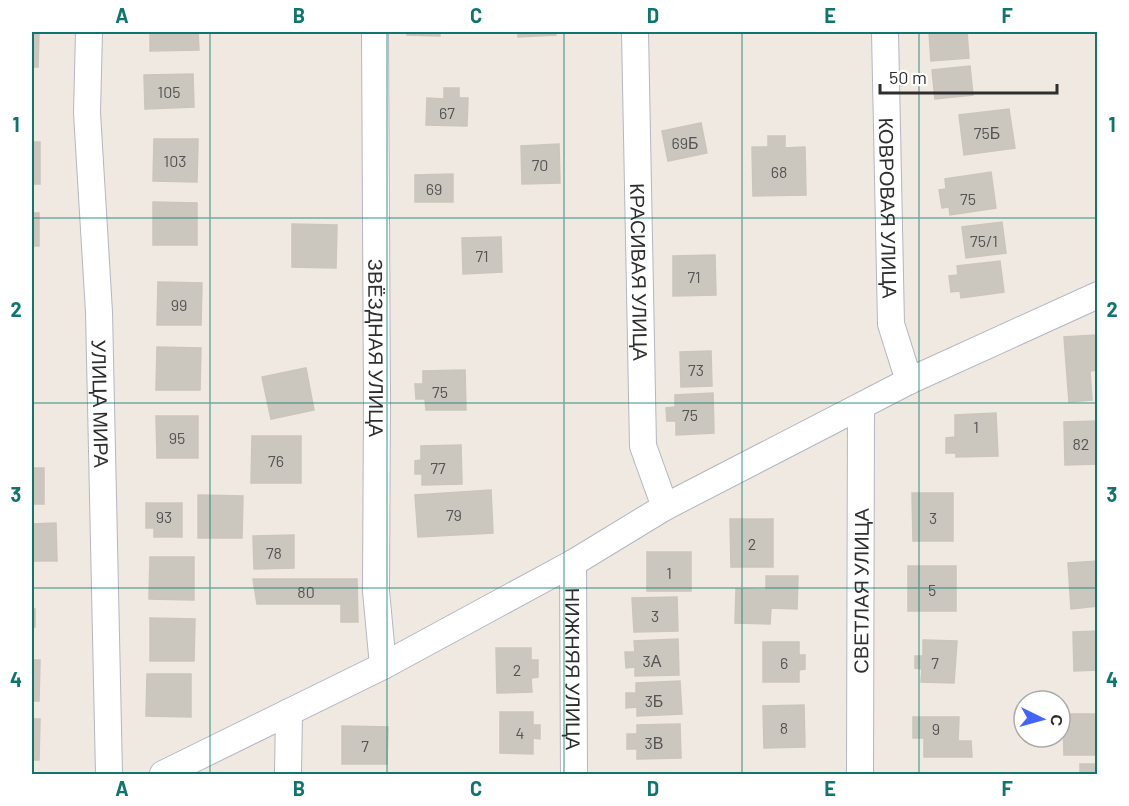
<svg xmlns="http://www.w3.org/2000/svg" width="1129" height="806" viewBox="0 0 1129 806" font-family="Barlow,sans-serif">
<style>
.building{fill:#cbc7bf;stroke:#cbc5ba;stroke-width:1.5}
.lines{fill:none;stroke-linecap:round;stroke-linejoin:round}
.street-casing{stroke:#b4b7c1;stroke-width:28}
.street{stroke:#fff;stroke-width:26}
.grid{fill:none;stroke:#0f766e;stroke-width:1.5;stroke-opacity:0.55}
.labels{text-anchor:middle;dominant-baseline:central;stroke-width:4.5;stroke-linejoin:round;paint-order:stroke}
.number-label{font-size:16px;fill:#555452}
.street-label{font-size:20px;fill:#2e2e2e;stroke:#fff}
.neatline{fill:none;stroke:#0f766e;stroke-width:2}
.grid-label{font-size:20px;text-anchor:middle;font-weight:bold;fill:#0f766e}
</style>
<rect width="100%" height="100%" fill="#efe9e1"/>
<!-- building -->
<g class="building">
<path d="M32,32H39L38,67H32Z"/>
<path d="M150,32H198L199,50L150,51Z"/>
<path d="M407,32H440V36L407,35Z"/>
<path d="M518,32H556V35L518,37Z"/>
<path d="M929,32H967L969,58L931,61Z"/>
<path d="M970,66L973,95L935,99L932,70Z"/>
<path d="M193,74L194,107L145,109L144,75Z"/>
<path d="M444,88H459V98H468L467,126L426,125L427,98L444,99Z"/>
<path d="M1009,109L1015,148L964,155L959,115Z"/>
<path d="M701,123L707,153L668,161L662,131Z"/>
<path d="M768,136H785V148L805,147L806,195L753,196L752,147H768Z"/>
<path d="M154,139H198L197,182L153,181Z"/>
<rect x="32" y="142" width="8" height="42"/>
<path d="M559,144L560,183L522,184L521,146Z"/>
<path d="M991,172L996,208L950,215L949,207L942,208L939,190L946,189L945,179Z"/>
<path d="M453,174V202H415V175Z"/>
<path d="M153,202L197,203V245H153Z"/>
<rect x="32" y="213" width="7" height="33"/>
<path d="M1002,222L1006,253L966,258L962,227Z"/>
<path d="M292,224L337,225L336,268L292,267Z"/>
<path d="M501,237L502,272L463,274L462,238Z"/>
<path d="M715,255L716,295L673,296V256Z"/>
<path d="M1000,261L1004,292L961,298L960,291L951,292L949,276L958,275L957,266Z"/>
<path d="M158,282L202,283L201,325H157Z"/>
<path d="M1096,335L1098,370L1090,371L1092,400L1069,402L1064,337Z"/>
<path d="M157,347L201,348L200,390H156Z"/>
<path d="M711,351L712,386L681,387L680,352Z"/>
<path d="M306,368L314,410L271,419L262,377Z"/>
<path d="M465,370L466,410H426L425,399H416L415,384H423V371Z"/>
<path d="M713,393L714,433L676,435V421H667L666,408L675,407V395Z"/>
<path d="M996,413L998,456L956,457V453H946V438L955,437V415Z"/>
<path d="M156,416H198V458H157Z"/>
<path d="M1098,421V464L1065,465L1064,422Z"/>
<path d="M252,436H301V483H251Z"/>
<path d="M461,445L462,484L422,485V474H415V461L421,460V446Z"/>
<rect x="32" y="468" width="12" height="36"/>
<path d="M491,490L493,533L418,537L415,495Z"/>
<path d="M912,493H953V541H913Z"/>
<path d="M198,495L243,496L242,538H198Z"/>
<path d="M146,503H182V537H154V528H146Z"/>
<path d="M730,519H773V567H731Z"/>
<path d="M56,523L57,561H32V524Z"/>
<path d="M294,535V568L254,569L253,536Z"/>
<rect x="647" y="552" width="44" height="39"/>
<path d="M150,557H194V600L149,599Z"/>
<path d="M1098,561V606L1071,609L1068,563Z"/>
<rect x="908" y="566" width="48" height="45"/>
<path d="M766,576H798L797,609L771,608L770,624L735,623L736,589L766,590Z"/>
<path d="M253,579H357L358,622H341V604H257Z"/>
<path d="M677,597L678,631L634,632L632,598Z"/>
<rect x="32" y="609" width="3" height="18"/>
<path d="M150,618L195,619L194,661H150Z"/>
<path d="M1098,631V670L1074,671L1073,632Z"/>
<path d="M678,639L679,675L635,676V667L626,668L625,652H635L634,641Z"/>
<path d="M923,640L957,641L954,683L921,682L922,669L915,668V656H923Z"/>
<path d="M763,642H799V655H805V669L799,670V682H763Z"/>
<path d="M496,648H531V660H538V677L531,678L532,692L497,693Z"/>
<path d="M32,660H40L39,701H32Z"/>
<path d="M147,674H191V717L146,716Z"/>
<path d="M680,681L682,714L637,716V707L626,708V693H636V683Z"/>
<path d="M804,705L805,747L764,748L763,706Z"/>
<path d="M500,712H533V725H540V739L533,738V754L500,753Z"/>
<path d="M1063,714H1096V755H1064Z"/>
<path d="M913,717H959L958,741H971L972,757H924V738H913Z"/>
<path d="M32,719H40L39,760H32Z"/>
<path d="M680,724L681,758L637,759V749H627V734H637V725Z"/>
<path d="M342,726L388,727L387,764H342Z"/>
<rect x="1080" y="764" width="18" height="10"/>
</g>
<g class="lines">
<!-- street casing -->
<g class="street-casing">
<g id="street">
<path id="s1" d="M89,32L87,113L99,312L109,774"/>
<path id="s2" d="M375,32L377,403L376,591L383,666"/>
<path id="s3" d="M635,32L643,446L665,507"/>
<path id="s4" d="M885,32L891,324L909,381"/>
<path id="s5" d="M573,563L574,774"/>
<path d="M163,774L383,666L573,563L665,507L909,381L1098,295"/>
<path d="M288,774L289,712"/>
<path id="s6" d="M860,774L861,407"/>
</g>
</g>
<!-- street -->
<use href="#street" class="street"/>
</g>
<!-- grid -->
<path class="grid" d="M210,32V774M387,32V774M564,32V774M742,32V774M919,32V774M32,218H1098M32,403H1098M32,588H1098"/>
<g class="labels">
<!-- number labels -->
<g class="number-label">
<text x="169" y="91">105</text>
<text x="447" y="112">67</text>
<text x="987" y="132">75Б</text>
<text x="685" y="142">69Б</text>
<text x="175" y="160">103</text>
<text x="540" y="164">70</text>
<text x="779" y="171">68</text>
<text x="434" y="188">69</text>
<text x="968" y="198">75</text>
<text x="984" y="240">75/1</text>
<text x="482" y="255">71</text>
<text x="694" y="276">71</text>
<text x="179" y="304">99</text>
<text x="696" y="369">73</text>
<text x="440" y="391">75</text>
<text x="690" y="414">75</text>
<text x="976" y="426">1</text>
<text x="177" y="437">95</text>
<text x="1081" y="443">82</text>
<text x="276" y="460">76</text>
<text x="438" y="467">77</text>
<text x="454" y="514">79</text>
<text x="164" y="516">93</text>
<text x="933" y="517">3</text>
<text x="752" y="543">2</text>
<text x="274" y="552">78</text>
<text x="669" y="572">1</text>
<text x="932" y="589">5</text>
<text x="306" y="591">80</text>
<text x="655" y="615">3</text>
<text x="652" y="660">3А</text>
<text x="784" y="662">6</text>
<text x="935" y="662">7</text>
<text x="517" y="669">2</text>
<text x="654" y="700">3Б</text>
<text x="784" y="727">8</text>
<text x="936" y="728">9</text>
<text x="520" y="732">4</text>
<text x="654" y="742">3В</text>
<text x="365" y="745">7</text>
</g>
<!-- street labels -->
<g class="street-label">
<text stroke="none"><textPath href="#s4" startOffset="176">КОВРОВАЯ УЛИЦА</textPath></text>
<text stroke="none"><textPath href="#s3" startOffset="240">КРАСИВАЯ УЛИЦА</textPath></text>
<text stroke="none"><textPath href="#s2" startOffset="316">ЗВЁЗДНАЯ УЛИЦА</textPath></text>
<text stroke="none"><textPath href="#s1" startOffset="372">УЛИЦА МИРА</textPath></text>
<text stroke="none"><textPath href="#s6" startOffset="183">СВЕТЛАЯ УЛИЦА</textPath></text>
<text stroke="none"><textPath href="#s5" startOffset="106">НИЖНЯЯ УЛИЦА</textPath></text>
</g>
</g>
<!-- border -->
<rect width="1129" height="806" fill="none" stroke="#ffffff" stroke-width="66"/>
<!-- north arrow -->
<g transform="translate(1042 719) rotate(95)"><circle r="28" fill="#ffffff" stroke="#ababab" stroke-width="1.5"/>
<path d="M0-4.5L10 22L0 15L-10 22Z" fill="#4264fb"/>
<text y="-9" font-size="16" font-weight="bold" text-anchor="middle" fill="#2e2e2e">С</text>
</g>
<!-- scale -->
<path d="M880 84v9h177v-9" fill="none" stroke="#2e2e2e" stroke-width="3"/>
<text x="889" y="84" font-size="18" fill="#2e2e2e" stroke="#ffffff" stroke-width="4.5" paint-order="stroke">50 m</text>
<rect x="33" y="33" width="1063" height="740" class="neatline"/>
<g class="grid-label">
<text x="122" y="23">A</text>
<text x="299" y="23">B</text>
<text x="476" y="23">C</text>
<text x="653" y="23">D</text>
<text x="830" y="23">E</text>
<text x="1007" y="23">F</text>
<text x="16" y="132">1</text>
<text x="1112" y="132">1</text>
<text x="16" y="317">2</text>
<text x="1112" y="317">2</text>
<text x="16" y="502">3</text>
<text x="1112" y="502">3</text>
<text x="16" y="687">4</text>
<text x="1112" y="687">4</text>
<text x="122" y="796">A</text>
<text x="299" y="796">B</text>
<text x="476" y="796">C</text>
<text x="653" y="796">D</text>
<text x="830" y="796">E</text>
<text x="1007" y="796">F</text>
</g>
</svg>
